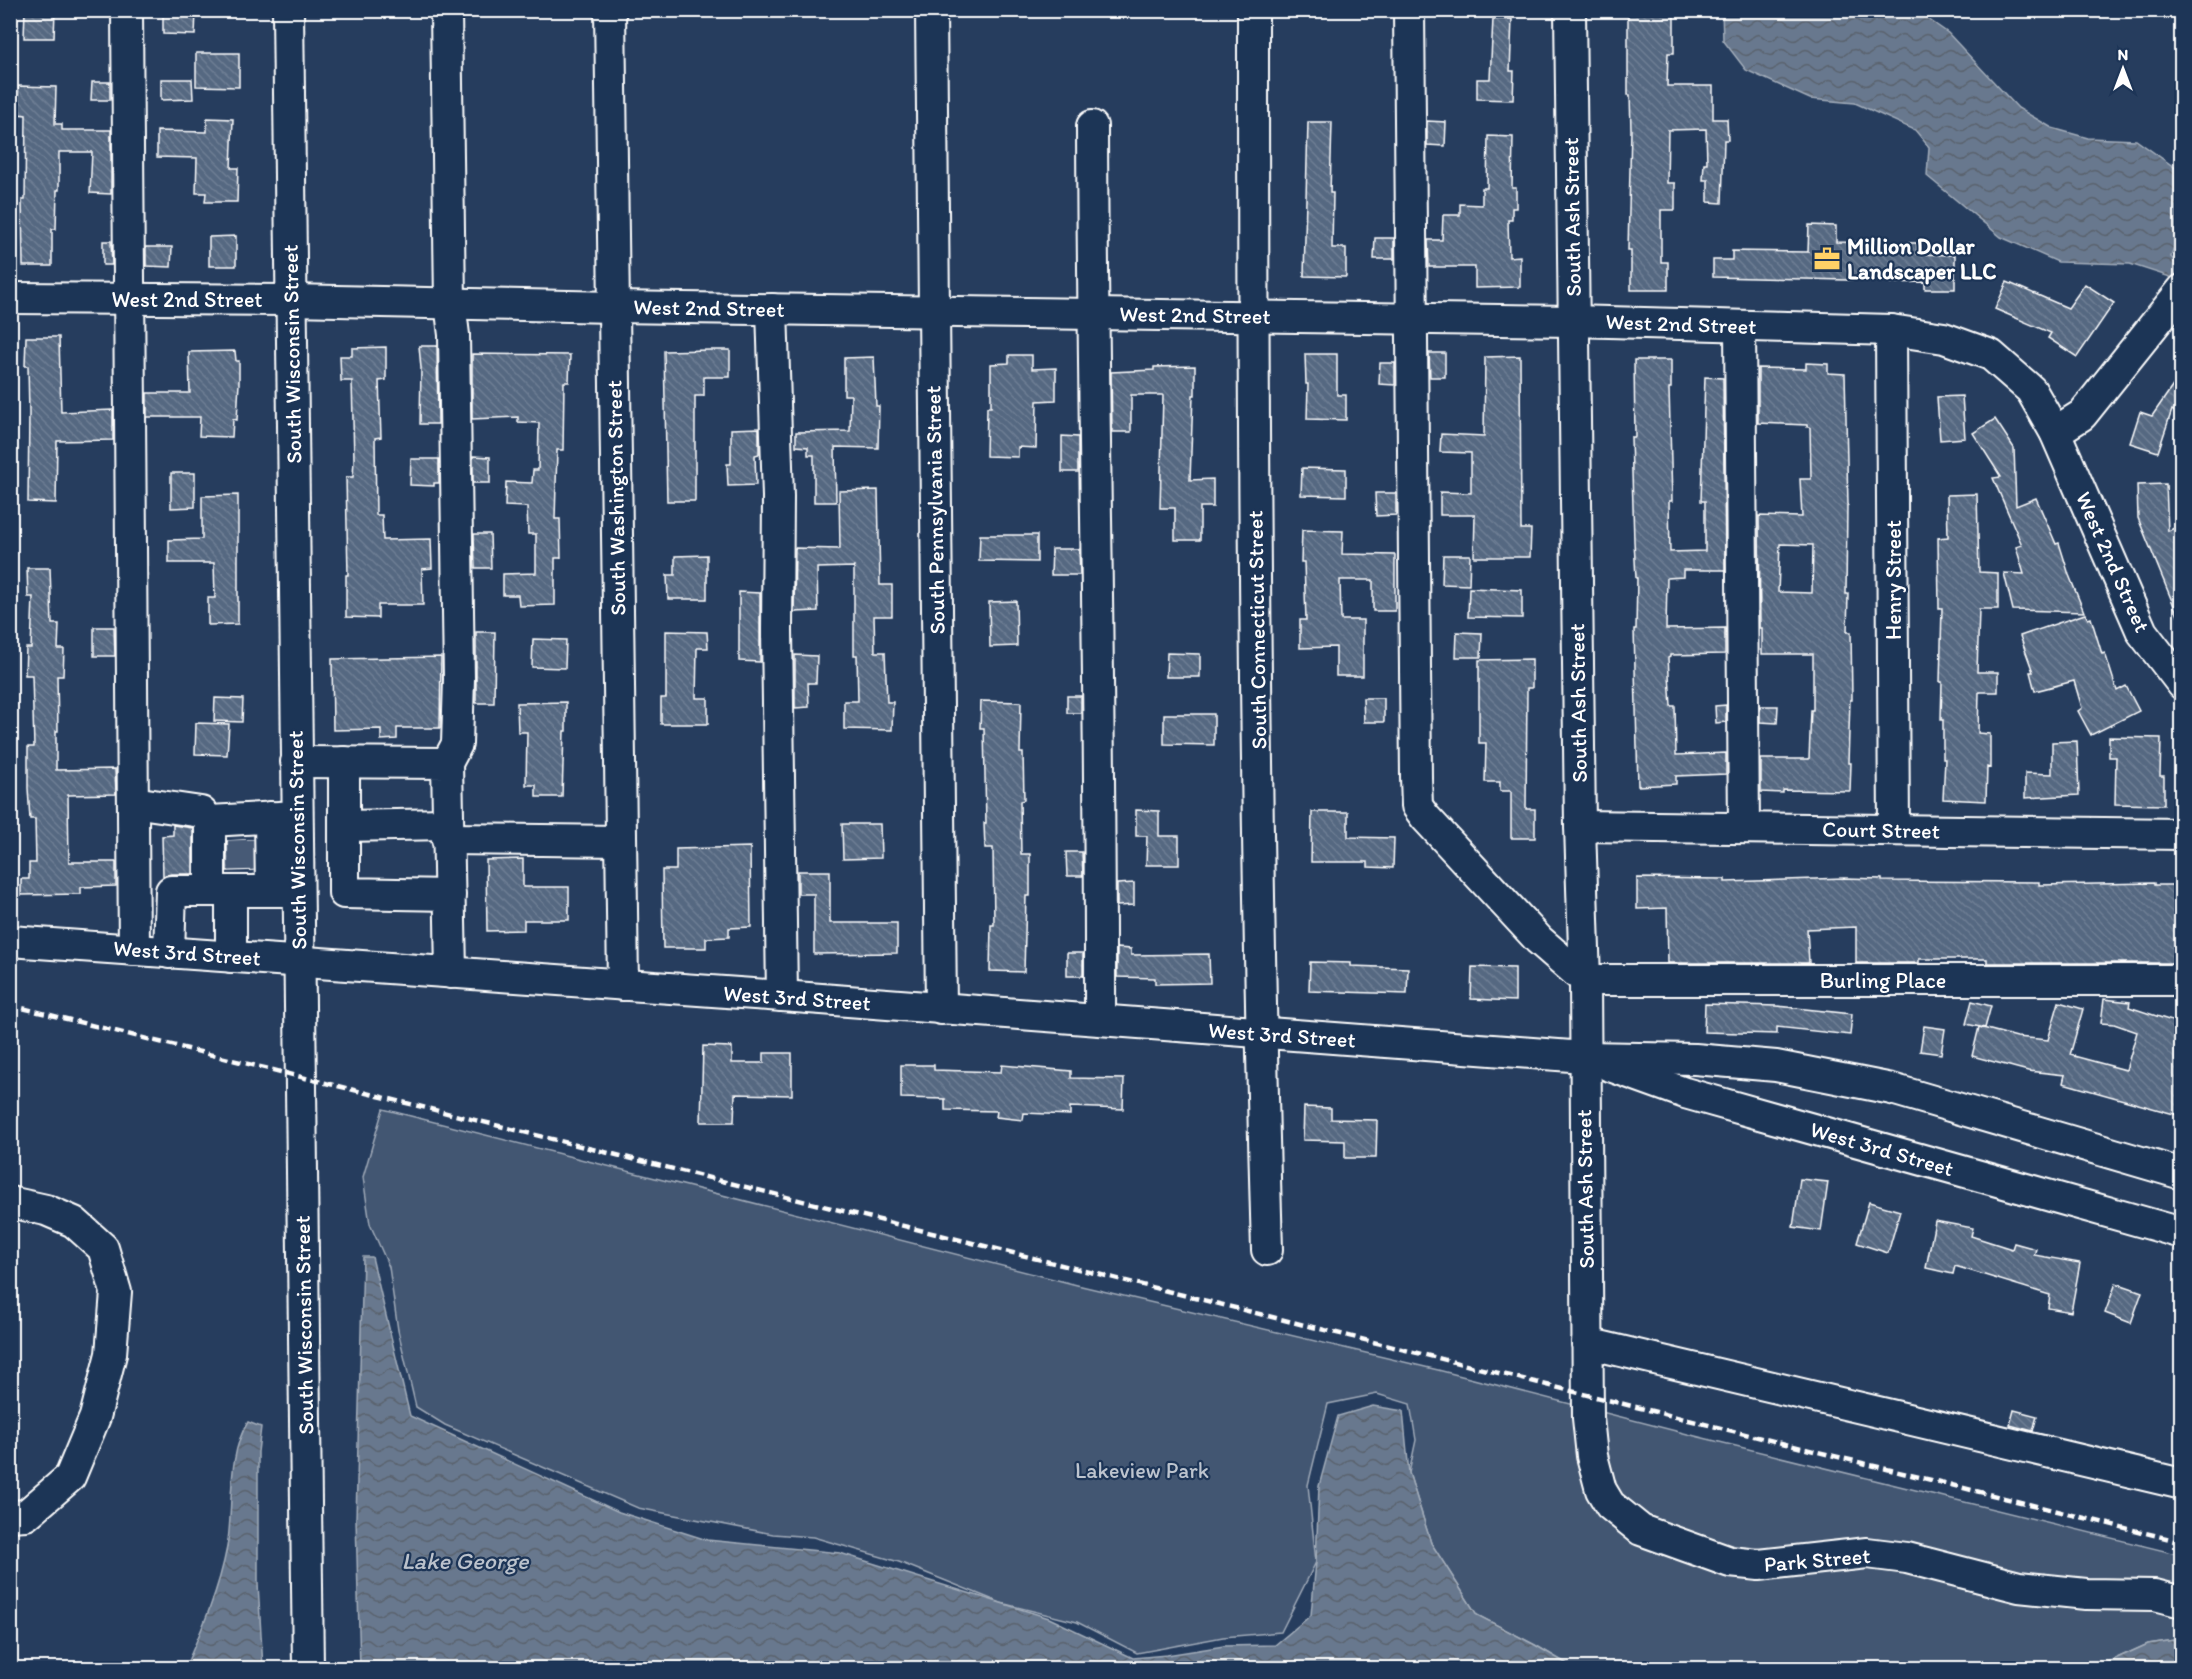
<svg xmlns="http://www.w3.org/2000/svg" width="2192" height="1679" viewBox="0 0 2192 1679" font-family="Itim,sans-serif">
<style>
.green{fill:#425672;stroke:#a0aab8;stroke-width:1.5}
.water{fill:url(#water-waves);stroke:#a4aebb;stroke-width:1.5}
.building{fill:url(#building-back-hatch);stroke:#fff;stroke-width:1.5;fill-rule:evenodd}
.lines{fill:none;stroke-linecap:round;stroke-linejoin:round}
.minor-tunnel{stroke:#475a76;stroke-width:30;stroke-dasharray:30 15;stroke-linecap:butt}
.minor-casing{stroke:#fff;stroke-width:34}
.minor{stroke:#1d3557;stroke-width:30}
.rail{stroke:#fff;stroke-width:4.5;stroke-dasharray:9 4.5;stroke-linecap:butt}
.labels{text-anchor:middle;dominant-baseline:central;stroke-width:4.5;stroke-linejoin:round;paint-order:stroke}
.street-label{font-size:22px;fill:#fff;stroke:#1d3557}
.poi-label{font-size:22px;font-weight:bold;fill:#fff;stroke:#1d3557;text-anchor:start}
.park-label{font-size:22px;fill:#bdc4ce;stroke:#1d3557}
.water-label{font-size:24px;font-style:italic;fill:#bbc2cc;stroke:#1d3557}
</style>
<defs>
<pattern id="water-waves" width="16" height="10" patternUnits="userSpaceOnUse" patternTransform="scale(1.5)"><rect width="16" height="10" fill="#67788e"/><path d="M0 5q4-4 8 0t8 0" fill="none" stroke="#5a626d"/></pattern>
<pattern id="building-back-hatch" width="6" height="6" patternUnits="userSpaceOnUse" patternTransform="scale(1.5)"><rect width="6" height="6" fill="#556781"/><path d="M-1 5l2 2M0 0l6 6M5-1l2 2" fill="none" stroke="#6e7e94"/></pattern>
</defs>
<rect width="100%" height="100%" fill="#263d5e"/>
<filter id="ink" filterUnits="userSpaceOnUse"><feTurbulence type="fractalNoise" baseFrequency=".0167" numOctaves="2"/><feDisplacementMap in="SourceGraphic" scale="12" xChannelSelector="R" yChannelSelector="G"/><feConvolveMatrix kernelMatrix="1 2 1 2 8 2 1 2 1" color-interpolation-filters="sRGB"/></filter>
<g filter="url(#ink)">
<!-- green -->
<path class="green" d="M383,1109L1077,1285L1438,1370L1699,1437L2181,1555V1639L2148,1644L2095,1668H1574L1535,1645L1477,1615L1431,1543L1409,1473L1416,1440L1410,1404L1377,1394L1328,1404L1308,1485L1316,1562L1281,1632L1223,1637L1137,1653L1077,1622L1001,1603L899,1562L813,1537L773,1534L638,1508L445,1425L416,1407L398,1330L389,1267L370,1224L363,1177Z"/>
<!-- water -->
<g class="water">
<path d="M1915,10L1948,33L2018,108L2052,128L2088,138L2136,140L2181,172V225L2171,257L2181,268L2173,278L2130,264L2058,262L2001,237L1927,176L1929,147L1915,130L1855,103L1810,99L1746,70L1723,40L1722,11Z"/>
<path d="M363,1257H372L410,1416L619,1512L707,1540L840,1553L1049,1618L1133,1658L1167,1655L1224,1646L1275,1645L1311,1615L1316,1562L1319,1486L1338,1416L1373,1406L1403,1411L1409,1473L1431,1543L1477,1615L1535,1645L1574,1668H360L356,1519Z"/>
<path d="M248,1422L261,1427L258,1452V1584L263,1668H185C202,1629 219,1590 227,1547C234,1509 226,1456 248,1422Z"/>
<path d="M2181,1639V1668H2095L2148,1644Z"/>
</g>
<!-- building -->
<g class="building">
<path d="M25,10H55L54,38H24Z"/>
<path d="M163,10L196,11L195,35L163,34Z"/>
<path d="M1628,10H1674V53H1668L1667,86H1713V119H1727L1728,140H1724L1722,203L1708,202V180H1703L1704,163H1707L1706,129L1668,130L1667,183H1675V210H1661V262H1668V290H1631V250H1628L1631,130L1630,95H1628Z"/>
<path d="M1493,19H1512L1510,71H1514L1513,100L1477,99V79H1490Z"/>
<path d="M196,53H239V87L196,86Z"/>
<path d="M161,79H192L193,99L161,100Z"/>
<path d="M92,82H110V100H91Z"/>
<path d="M18,86L56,87L55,124H62V130H111V194L90,193L92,152H59V190H57L56,229H52V266H23L22,200H25L26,115L18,114Z"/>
<path d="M207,118L233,119L231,168H238L237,202H205L206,193H196L197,158L157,157V131L207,132Z"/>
<path d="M1427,121L1446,122L1445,146L1427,145Z"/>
<path d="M1308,122H1332L1330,193H1333L1332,248H1346V277L1304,276Z"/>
<path d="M1488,136L1513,137L1512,188H1516V208H1512V220H1508L1509,257L1520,256V287L1475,288V267H1429L1428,240H1442L1443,215H1460V204L1482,205V188H1487Z"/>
<path d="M1809,225L1836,226V242L1917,243V254L1955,255V289H1925V282L1890,283V281L1713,277V260H1732V251L1808,252Z"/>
<path d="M236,236V266H209V237Z"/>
<path d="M1375,238H1394V259H1374Z"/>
<path d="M103,241H111L112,265H103Z"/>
<path d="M146,247H172L171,267L146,266Z"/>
<path d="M2007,282L2068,308L2085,284L2114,303L2077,357L2048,338L2051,333L1995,309Z"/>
<path d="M26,337H59L61,412L113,410V440L57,441L56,503L28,502L29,413L28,366H25Z"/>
<path d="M419,346H437L438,424H420L421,368Z"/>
<path d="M386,347V380L379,381L381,437L375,438L376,515H382L383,540L431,539L432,568L422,569L423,605H378V618L346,617V575H348L346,477H353L354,459L352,381H341L340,356H352V348Z"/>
<path d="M710,350H730V377H704V396H695V501H667L664,351Z"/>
<path d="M235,351L236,361H239V383L237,420L233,419L232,437L199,436L200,417H147V393H190L189,352Z"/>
<path d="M1429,353H1445V377H1430Z"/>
<path d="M472,354L570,355L569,382H564L563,450H557L555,519H560L561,558H555V605L519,606L518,595H503V574L536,573V534H528L527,507L505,506L506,482L532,483L533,470H538L539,423L518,422V417L472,419Z"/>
<path d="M1305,354H1337V395H1346V420L1307,419L1308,384H1306Z"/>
<path d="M1009,355H1032V369L1056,368V400L1037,401L1036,448L1018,447V457L986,456L987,407H991V364L1009,363Z"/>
<path d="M1520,356L1521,529H1531L1530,557H1474L1475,515H1440V492L1471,493V453L1440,452L1441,434L1484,436L1485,357Z"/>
<path d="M874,357L876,406H879L878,448L835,447L836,502H814V455H808V447L796,446V432L850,431L851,395H844V358Z"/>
<path d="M1634,360H1671V388H1669L1672,501H1669L1670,552L1705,551V501H1701L1705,377L1723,378L1725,570H1683V577L1667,578L1666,629L1725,628V654L1670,655V657L1668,658L1671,706H1675L1676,755L1726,753V774L1676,776V784L1638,786L1634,629H1636L1637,578H1636L1634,541L1631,437H1635Z"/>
<path d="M1380,363H1395V385L1379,384Z"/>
<path d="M1806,363L1828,364V373L1845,374L1848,505H1847L1846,594H1848L1847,632H1851L1852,700H1850L1848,763H1851L1850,791L1783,790V793L1761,792V759H1809L1811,710H1813V654H1762V628H1760L1759,516L1802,517L1800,479H1811L1810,427H1807V425L1758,423V368L1806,369ZM1780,544L1813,545L1812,593L1778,592Z"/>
<path d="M1195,366V395H1193L1190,480L1213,479V507H1200V540H1175V508H1160L1163,395H1131V432H1112L1111,372L1154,370V367Z"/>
<path d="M2181,374V416L2172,410L2158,452L2130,443L2140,412L2152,416Z"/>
<path d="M1962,396L1965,438L1940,440L1937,397Z"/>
<path d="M1995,419L2014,448L2016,506L2036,498L2056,544L2059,543L2069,575L2084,612L2013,610L2004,573L2024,574L2016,547L2022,545L1993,478L2001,477L1973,433Z"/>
<path d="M759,428V454L755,455L756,485L728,486L727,464H731V429Z"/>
<path d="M1062,436L1078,437V472H1062Z"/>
<path d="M473,456L490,457V483H473Z"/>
<path d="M411,459H439V483H434V486L410,485Z"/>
<path d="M1302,468L1346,469V496L1301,495Z"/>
<path d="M171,473H195V507L171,508Z"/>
<path d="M2166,484L2168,531L2181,525V623L2138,518L2137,485Z"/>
<path d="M878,490L880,585H892V616H874L875,652H885L887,702H893L892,730L844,729V701H858L857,655H854V567L817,568L818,611L794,612L795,548L840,549L839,491Z"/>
<path d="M1375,493H1396V515L1376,516Z"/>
<path d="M1977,494L1979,572L1998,573V609H1979L1977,672H1998V692H1979L1978,733L1990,734V768L1987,767L1986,801L1943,799L1945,759H1943V720H1941L1942,682H1940L1942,608H1939L1938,538L1948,537L1947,495Z"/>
<path d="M238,495V624L208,625V598H215L214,563H169V540L202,539V496Z"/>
<path d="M1302,530L1343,531L1342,554L1395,555V611H1373V580H1340L1341,620H1363V676H1336V647L1300,648V620H1306L1304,562H1301Z"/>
<path d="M474,534H490L491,568H475Z"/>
<path d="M980,535H1037V562L979,561Z"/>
<path d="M1052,549H1079L1080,575H1051Z"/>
<path d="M707,555V599H668L667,575H675V556Z"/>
<path d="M1443,555H1470L1469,585L1442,584Z"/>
<path d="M27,568H50L52,624H59L58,649H64L63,676H57L58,731H56V770L115,769L116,794L68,795L69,862H116V886L81,887V894L21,895V879H29V863H36L35,819H30L28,788V747H34L32,675H25L26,648H31L33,597H28Z"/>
<path d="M1469,588L1522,590V618L1468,617Z"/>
<path d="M739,592L760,593V662L739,661Z"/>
<path d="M1016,601L1017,646L990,647L989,602Z"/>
<path d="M2085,614L2088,619L2091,618L2102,654L2105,653L2117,691L2126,686L2139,711L2091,735L2078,711L2082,708L2074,681L2035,691L2030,672H2033L2020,636Z"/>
<path d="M94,627H114L115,656H94Z"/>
<path d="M666,631L707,632L708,648H697L696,698H708V724H661V698H666Z"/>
<path d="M476,632H495L494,703H476Z"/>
<path d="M1457,632L1482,633L1481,657H1456Z"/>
<path d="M533,639L566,640L565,668L532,667Z"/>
<path d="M1167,653L1200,654V677H1166Z"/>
<path d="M795,655L817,656L816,683H808L809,707L795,708Z"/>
<path d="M441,657L440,728H397V739L381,740V729L333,730L332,659Z"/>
<path d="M1532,659V688H1527L1526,809H1535V838H1511V791H1500V782H1485L1486,743H1479V660Z"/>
<rect x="1067" y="696" width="14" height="17"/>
<path d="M215,698L243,699L242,722L214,721Z"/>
<path d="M1363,698H1384V722H1364Z"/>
<path d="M981,701L1021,702L1020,753H1023L1024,800L1020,801L1021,854H1030V896H1026L1024,972L990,971L991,925H994L993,848H985L984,823H986L984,728H980Z"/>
<path d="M566,702V731H564L562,797H536V785H526L527,732H518L517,703Z"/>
<path d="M1726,705V722L1716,723L1715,706Z"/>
<path d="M1760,706H1778L1777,723L1760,722Z"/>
<path d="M1164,714H1214V745L1164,744Z"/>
<path d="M196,723L229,724L227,755L195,754Z"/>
<path d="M2109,737L2161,738L2160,776H2164V805L2115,804L2116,757H2109Z"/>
<path d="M2077,741L2079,795L2025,798V773L2052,774V742Z"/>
<path d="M1136,810L1159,811V836H1179V865H1146L1147,836H1136Z"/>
<path d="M1312,812H1348V837L1394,838L1393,868L1368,867V862H1311Z"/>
<path d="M842,824H880L881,858L843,859Z"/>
<path d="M173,825L193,828V874H171L163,876L162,836L173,835Z"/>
<path d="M243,840H253V870L227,871V841Z"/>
<path d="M750,847L751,927L729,928V937L706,938V948H663L662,870H676V849Z"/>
<path d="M1066,852H1082L1083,876H1067Z"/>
<path d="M523,859V887H569V920H524V930L487,931L486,860Z"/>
<path d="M798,871H830V923H897V953L814,954V894H798Z"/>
<path d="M1637,878L1725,879V882L1844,878L1882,879V881L2039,882V885L2154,883V885H2181V963H1987V959H1919V963H1856V927L1807,929L1809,963H1668L1667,908L1637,909Z"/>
<path d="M1134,883V905L1117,906V884Z"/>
<path d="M1117,948L1131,949V955L1209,954L1210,983L1155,984V978L1117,977Z"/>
<rect x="1067" y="953" width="16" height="23"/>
<path d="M1310,962L1351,963V966L1408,968L1407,994L1309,991Z"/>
<path d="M1472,967L1515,968V1001L1471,999Z"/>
<path d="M2104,999L2130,1002L2129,1007L2181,1024V1116L2063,1083L2065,1075L2028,1071L1972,1056L1979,1027L2017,1037L2048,1040L2059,1002L2083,1009L2070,1055L2126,1070L2137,1032L2114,1024L2101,1023Z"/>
<path d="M1972,1001L1991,1006L1985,1028L1966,1024Z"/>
<path d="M1705,1004L1777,1006L1852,1014L1850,1035L1777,1027V1034L1704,1032Z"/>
<path d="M1924,1026L1945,1029L1941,1054L1920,1051Z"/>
<path d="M703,1046L732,1047V1063H764V1053H792V1095L735,1094L734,1122H701Z"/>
<path d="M901,1065H934V1070L1001,1072L1002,1065L1071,1071V1078L1124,1079L1123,1109L1070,1107V1115L1024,1113L1023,1120L996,1117L997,1111L945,1110V1099L901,1098Z"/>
<path d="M1304,1107L1331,1108V1119L1377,1120L1376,1158H1345V1141L1303,1140Z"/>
<path d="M1800,1179L1828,1182L1821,1231L1793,1227Z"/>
<path d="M1869,1202L1900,1211L1888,1253L1857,1243Z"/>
<path d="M1935,1221L1973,1228L1971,1236L2012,1249L2014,1243L2036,1249L2034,1255L2080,1263L2071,1312L2048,1308L2050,1295L1955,1266L1953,1274L1926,1268Z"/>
<path d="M2116,1283L2142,1292L2131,1323L2105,1313Z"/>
<path d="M2014,1410L2037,1416L2033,1431L2010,1425Z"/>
</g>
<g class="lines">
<!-- minor-tunnel -->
<path class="minor-tunnel" d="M243,840L244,870"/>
<!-- minor casing -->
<g class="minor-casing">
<g id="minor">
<path d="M127,10L134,950"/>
<path d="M288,10L308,1668"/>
<path d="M446,10L450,303L454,335L459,679L457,744L447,763"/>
<path d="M610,10L623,985"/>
<path d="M931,10L941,1009"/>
<path d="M1253,10C1253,424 1255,837 1267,1250"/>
<path d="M1409,10L1416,777L1417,806L1425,817L1539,940L1585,980H2182"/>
<path d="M1570,10L1580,826L1585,980L1588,1418L1592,1456L1601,1490L1610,1505L1641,1530L1730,1562L1759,1565L1867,1553L1907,1558L2019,1587L2086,1594L2155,1595L2182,1602"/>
<path d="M1092,126C1093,424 1101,722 1100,1020"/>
<path d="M10,298L292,300L613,307L1573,321L1891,330L1944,338L1991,355L2031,390L2055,432L2142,632L2182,684"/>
<path d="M772,309L778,497L777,630L782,996"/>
<path d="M1740,326L1744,828"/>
<path d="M1891,330L1894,830"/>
<path d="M2055,432L2082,415L2182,290"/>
<path d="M296,762L447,763L451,973"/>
<path d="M344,762V893L450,895"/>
<path d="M133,802L201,812L210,821"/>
<path d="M297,816L210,821V891H297"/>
<path d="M270,817L271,891"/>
<path d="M344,826L447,824"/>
<path d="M1580,826L2182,834"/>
<path d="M447,839L621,841"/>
<path d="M231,891V957"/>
<path d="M10,941L782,996L1584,1057L1695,1059L1776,1066L1892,1089L2182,1174"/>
<path d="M169,953L171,891H210"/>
<path d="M1610,1066L1685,1093L2182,1233"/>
<path d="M10,1202L46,1210L74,1222L103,1248L116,1292L111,1354L95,1417L70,1477L26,1515L10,1516"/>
<path d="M1587,1343L2182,1484"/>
</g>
</g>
<!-- minor -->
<use href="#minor" class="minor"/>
<!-- rail -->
<path class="rail" d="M10,1005L2182,1542"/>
</g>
</g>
<!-- icons -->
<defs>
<g id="office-bare" transform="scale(2.07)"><path d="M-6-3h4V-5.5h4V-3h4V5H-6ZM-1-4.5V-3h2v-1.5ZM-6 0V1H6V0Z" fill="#ffd166" stroke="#1d3557" stroke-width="2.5" paint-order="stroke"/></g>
</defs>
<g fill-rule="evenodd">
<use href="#office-bare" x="1827" y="259"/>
</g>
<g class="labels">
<!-- street labels -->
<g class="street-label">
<text transform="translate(1572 217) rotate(-91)">South Ash Street</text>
<text x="187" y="299">West 2nd Street</text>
<text transform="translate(709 308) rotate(1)">West 2nd Street</text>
<text transform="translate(1195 315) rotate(1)">West 2nd Street</text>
<text transform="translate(1681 324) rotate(2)">West 2nd Street</text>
<text transform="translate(292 354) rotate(-91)">South Wisconsin Street</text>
<text transform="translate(616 498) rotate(-91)">South Washington Street</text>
<text transform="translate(935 510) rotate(-91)">South Pennsylvania Street</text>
<text transform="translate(2113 562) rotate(66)">West 2nd Street</text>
<text transform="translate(1893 580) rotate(-90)">Henry Street</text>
<text transform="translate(1257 630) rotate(-91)">South Connecticut Street</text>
<text transform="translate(1578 703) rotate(-91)">South Ash Street</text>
<text transform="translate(1881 830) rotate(1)">Court Street</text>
<text transform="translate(297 840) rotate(-91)">South Wisconsin Street</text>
<text transform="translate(187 953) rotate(4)">West 3rd Street</text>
<text x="1883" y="980">Burling Place</text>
<text transform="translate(797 998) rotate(4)">West 3rd Street</text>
<text transform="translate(1282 1035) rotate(4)">West 3rd Street</text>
<text transform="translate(1882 1149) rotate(16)">West 3rd Street</text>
<text transform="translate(1585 1189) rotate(-91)">South Ash Street</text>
<text transform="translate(304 1325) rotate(-91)">South Wisconsin Street</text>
<text transform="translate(1817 1560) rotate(-5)">Park Street</text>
</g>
<!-- poi labels -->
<g class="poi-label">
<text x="1847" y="246">Million Dollar<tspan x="1847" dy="25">Landscaper LLC</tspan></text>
</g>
<!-- park labels -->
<g class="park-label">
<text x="1142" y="1470">Lakeview Park</text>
</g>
<!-- water labels -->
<g class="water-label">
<text x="465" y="1560">Lake George</text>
</g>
</g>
<!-- margin -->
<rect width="2192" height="1679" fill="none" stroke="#1d3557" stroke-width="36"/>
<rect x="18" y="18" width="2156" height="1643" fill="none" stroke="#fff" stroke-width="2" filter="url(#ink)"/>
<!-- north arrow -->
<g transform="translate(2123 69)" stroke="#1d3557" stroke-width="4.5" paint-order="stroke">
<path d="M0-4.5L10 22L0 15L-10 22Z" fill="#ffffff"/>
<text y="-9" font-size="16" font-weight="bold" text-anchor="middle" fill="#ffffff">N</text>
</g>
</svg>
